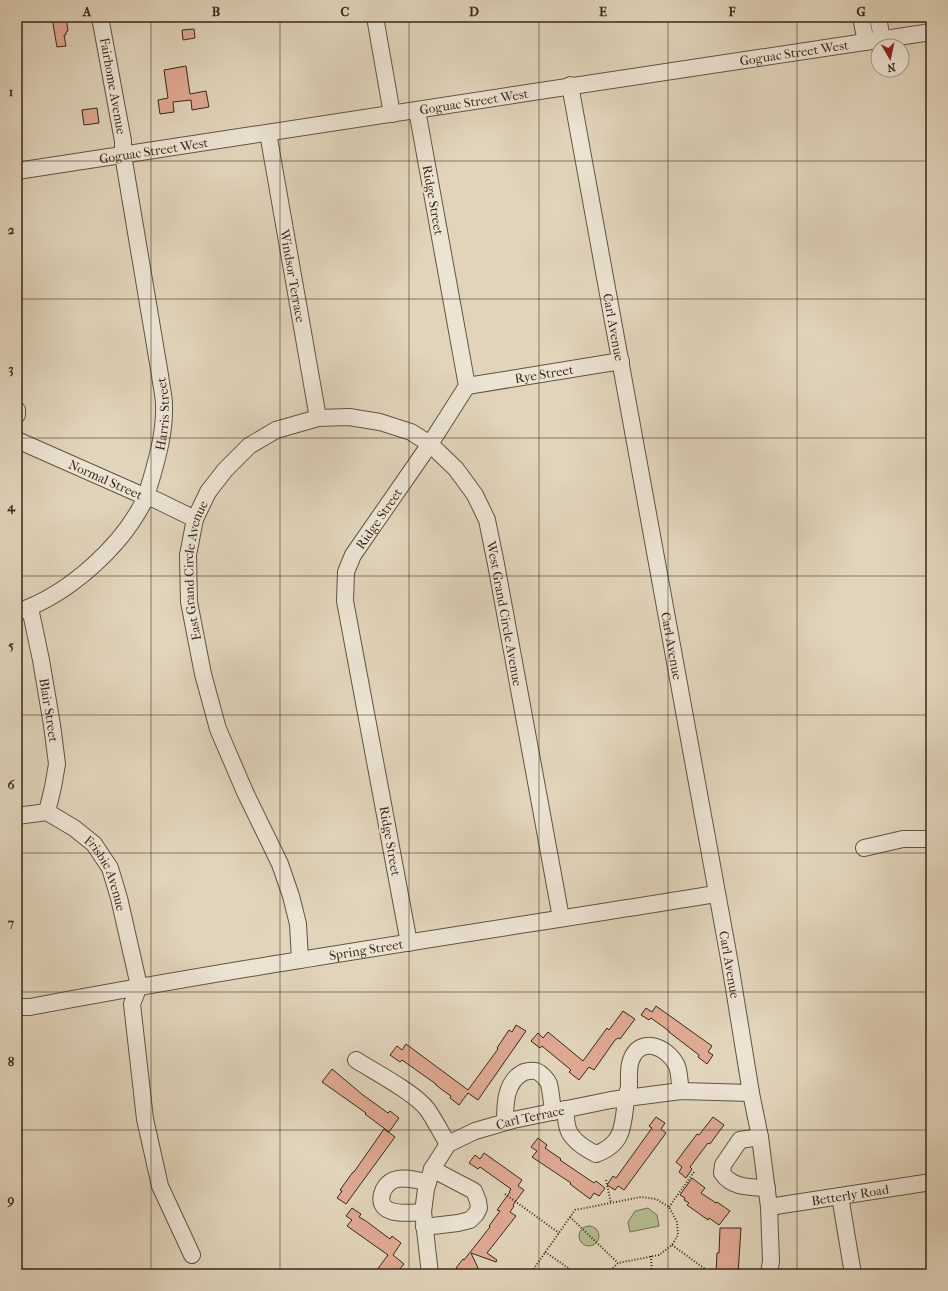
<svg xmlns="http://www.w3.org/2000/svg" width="948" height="1291" viewBox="0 0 948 1291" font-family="'IM FELL French Canon',serif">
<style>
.green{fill:#b3bd90;stroke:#747354}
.building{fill:#dfa993;stroke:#362918}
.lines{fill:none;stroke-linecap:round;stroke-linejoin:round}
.minor-casing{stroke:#615441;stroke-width:18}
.path{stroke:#362918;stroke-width:2;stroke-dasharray:1 2;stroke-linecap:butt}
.minor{stroke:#ece3d3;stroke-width:16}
.grid{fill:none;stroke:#362918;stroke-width:1;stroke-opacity:0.55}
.labels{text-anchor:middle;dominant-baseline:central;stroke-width:3.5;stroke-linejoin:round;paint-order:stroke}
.street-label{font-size:13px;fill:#362918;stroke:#ece3d3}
.neatline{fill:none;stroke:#362918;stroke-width:1.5}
.grid-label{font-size:13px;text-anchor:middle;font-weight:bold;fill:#362918}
</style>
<rect width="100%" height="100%" fill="#e1d4bb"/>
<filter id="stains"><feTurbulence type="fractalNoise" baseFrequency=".005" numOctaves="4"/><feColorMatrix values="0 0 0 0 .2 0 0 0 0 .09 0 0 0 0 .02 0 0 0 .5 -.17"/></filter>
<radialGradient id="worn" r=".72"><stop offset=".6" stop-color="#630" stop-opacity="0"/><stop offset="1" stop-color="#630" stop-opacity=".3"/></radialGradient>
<!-- green -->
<g class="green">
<path d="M648,1208L657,1215L659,1226L630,1232L628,1222L635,1211Z"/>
<circle cx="589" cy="1236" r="10"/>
</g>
<!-- building -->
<g class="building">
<path d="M58,17H66L68,31L66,32V35H64L66,46L57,47L52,18Z"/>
<path d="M194,29L195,38L183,40L182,30Z"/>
<path d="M186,66L190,94L206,91L209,107L192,110L191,100L173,102L174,112L160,114L158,100L168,98L164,70Z"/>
<path d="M97,108L99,123L84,125L82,110Z"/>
<path d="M656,1006L712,1046L708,1052L713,1055L707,1064L698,1057L699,1055L669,1032V1031L651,1018L649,1020L641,1015L646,1008L652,1012Z"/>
<path d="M623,1011L635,1019L620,1039L618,1038L615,1040L594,1070L589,1067L579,1080L569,1072L571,1070L548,1051L542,1046L540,1048L531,1041L538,1033L543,1038L548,1032L583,1061L607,1028L609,1030Z"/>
<path d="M516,1025L526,1031L478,1100L468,1093L459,1105L450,1098L451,1096L441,1089L436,1085V1084L402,1060L400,1062L390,1055L397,1046L402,1050L406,1044L468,1090L498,1049L497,1048L509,1030L512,1032Z"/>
<path d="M332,1069L363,1095L388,1113L390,1111L399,1118L389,1132L365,1114L366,1113L322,1082Z"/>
<path d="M656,1117L665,1123L661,1129L666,1133L624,1190L618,1186L615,1190L607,1185L613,1176L616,1178L652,1128L649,1126Z"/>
<path d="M713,1117L724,1125L710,1144L708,1143L690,1167L692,1169L686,1178L679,1172L682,1167L676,1162L697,1134L699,1135Z"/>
<path d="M384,1129L395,1137L346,1204L337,1198L342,1191L340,1190L353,1172H354Z"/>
<path d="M538,1138L547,1145L545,1148L561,1159L560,1160L594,1183L596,1181L605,1188L599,1196L594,1193L590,1199L570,1184L571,1183L532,1157L537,1151L531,1147Z"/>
<path d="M484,1153L522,1180L518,1186L524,1190L513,1205L514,1206L510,1212L516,1216L487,1253L497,1260L496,1262L471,1253L478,1268L474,1274H465L456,1268L463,1259L464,1260L490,1227L489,1226L500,1211L497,1210L510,1192H509L511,1189L480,1167L478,1169L469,1163L475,1155L480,1159Z"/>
<path d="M692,1178L705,1188L701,1193L716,1203L717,1202L730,1211L719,1225L709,1218L708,1220L687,1205L689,1203L684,1200L685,1198L680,1195Z"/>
<path d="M352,1208L361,1214L359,1217L366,1221L390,1239L392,1236L401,1243L393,1255L404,1264L398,1271L396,1269L392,1274H374L388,1255L347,1226L352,1220L346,1216Z"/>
<path d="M720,1228H741L738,1274L716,1273L717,1253H719Z"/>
</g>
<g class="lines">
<!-- minor casing -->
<g class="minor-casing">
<g id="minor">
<path d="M375,17L392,114"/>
<path d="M861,17L866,42"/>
<path d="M878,17L882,39"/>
<path id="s1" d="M570,85L730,964L751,1093L760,1137L769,1207L771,1261L769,1274"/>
<path id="s2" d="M268,133L318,418"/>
<path id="s3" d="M17,171C322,125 626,77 931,32"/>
<path id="s4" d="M467,386L621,361"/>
<path d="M17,410V415"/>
<path id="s5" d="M17,440L146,497L156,500L195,519"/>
<path id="s6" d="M30,608L41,660L52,725L57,764L53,787L47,812"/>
<path id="s7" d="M17,612C68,595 123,546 146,497C148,492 149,485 151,480C158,456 165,430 164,405C164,395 161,385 160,375L123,155V141L100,17"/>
<path id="s8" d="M17,816L47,812L74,828L94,844L110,868L119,898L139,986L132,1004L145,1119L160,1186L192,1255"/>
<path d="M864,848L903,839H931"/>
<path id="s9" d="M409,943L345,601L346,572L353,555L430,444L467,386L417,110"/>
<path id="s10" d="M300,960L298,924L291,896L280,864L245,792L218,729L203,674L189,602L188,555L195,519L208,492L225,470L249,446L276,430L318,418L349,417L380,422L411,432L430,444L456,469L475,495L487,520L496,564L561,918"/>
<path id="s11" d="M17,1007H30C258,964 487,931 716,894"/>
<path d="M356,1060C375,1072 415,1093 427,1109C435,1120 441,1133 448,1144"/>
<path d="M565,1109C566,1116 566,1123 568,1129C572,1141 586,1149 596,1154C624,1144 623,1125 626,1099C626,1095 628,1092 629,1087C629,1079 628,1068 631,1060C640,1035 667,1047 676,1064C680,1071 679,1083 681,1091"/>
<path d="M505,1122C505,1105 505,1081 524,1072C528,1071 531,1070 536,1071C541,1073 547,1079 549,1084C551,1093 552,1103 553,1112"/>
<path d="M760,1137L740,1140L723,1165L722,1173C732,1188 749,1187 767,1188"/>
<path d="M840,1196L853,1274"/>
<path id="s12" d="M769,1207L931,1182"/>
<path d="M423,1212C409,1213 376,1217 382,1194C383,1189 388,1182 394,1180C404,1176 418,1181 428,1182"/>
<path d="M424,1227L458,1223L470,1220L476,1214L479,1208L478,1201L474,1191L432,1169"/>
<path id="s13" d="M430,1274L423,1212L426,1189L432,1169L448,1144L475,1131L513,1120L611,1100L681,1091L751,1093"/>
</g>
</g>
<!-- path -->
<g class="path">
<path d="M606,1180L611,1203"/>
<path d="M505,1194L559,1233"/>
<path d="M669,1207L694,1172"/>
<path d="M570,1217L618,1263"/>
<path d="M672,1245L712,1274"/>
<path d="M545,1252L577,1274"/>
<path d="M651,1256L652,1274"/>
<path d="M530,1274L575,1210L641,1197L656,1199L669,1207L677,1222L678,1235L672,1245L659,1255L618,1263L607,1274"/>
</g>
<!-- minor -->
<use href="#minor" class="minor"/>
</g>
<!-- grid -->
<path class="grid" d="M151,17V1274M280,17V1274M409,17V1274M539,17V1274M668,17V1274M797,17V1274M17,161H931M17,299H931M17,438H931M17,576H931M17,715H931M17,853H931M17,992H931M17,1130H931"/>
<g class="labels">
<!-- street labels -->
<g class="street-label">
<text stroke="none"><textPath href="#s3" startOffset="786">Goguac Street West</textPath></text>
<text transform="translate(113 86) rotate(80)">Fairhome Avenue</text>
<text stroke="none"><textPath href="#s3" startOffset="462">Goguac Street West</textPath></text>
<text stroke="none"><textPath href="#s3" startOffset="138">Goguac Street West</textPath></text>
<text transform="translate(433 200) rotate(80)">Ridge Street</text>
<text stroke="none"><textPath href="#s2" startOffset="145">Windsor Terrace</textPath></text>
<text stroke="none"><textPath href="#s1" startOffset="246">Carl Avenue</textPath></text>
<text stroke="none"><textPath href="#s4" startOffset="78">Rye Street</textPath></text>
<text stroke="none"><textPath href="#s7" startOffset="262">Harris Street</textPath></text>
<text stroke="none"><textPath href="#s5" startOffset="97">Normal Street</textPath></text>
<text stroke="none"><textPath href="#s9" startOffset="440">Ridge Street</textPath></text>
<text stroke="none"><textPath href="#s10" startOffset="410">East Grand Circle Avenue</textPath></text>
<text stroke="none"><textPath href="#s10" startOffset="937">West Grand Circle Avenue</textPath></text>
<text stroke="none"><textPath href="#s1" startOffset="570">Carl Avenue</textPath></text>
<text stroke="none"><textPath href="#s6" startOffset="104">Blair Street</textPath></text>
<text transform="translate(390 841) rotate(80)">Ridge Street</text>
<text stroke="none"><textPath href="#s8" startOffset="119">Frisbie Avenue</textPath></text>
<text stroke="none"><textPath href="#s11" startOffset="354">Spring Street</textPath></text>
<text stroke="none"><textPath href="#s1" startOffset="894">Carl Avenue</textPath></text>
<text stroke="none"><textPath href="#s13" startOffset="223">Carl Terrace</textPath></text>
<text stroke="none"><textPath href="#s12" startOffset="82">Betterly Road</textPath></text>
</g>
</g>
<!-- margin -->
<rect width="948" height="1291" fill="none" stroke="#e1d4bb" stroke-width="44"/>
<!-- north arrow -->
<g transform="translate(890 58) rotate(171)"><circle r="19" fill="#ece3d3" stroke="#a39988"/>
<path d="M0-3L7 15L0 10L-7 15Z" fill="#8f2418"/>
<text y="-6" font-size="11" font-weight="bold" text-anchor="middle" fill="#362918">N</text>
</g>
<rect x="22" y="22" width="904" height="1247" class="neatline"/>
<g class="grid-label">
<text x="87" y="16">A</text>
<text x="216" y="16">B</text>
<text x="345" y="16">C</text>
<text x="474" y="16">D</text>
<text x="603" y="16">E</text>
<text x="732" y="16">F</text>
<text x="861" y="16">G</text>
<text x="11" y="96">1</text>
<text x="11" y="234">2</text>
<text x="11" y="373">3</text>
<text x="11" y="511">4</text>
<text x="11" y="650">5</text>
<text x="11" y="789">6</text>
<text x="11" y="927">7</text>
<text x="11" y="1066">8</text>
<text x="11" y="1204">9</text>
</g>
<rect width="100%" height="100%" filter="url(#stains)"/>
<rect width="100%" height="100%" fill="url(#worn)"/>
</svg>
